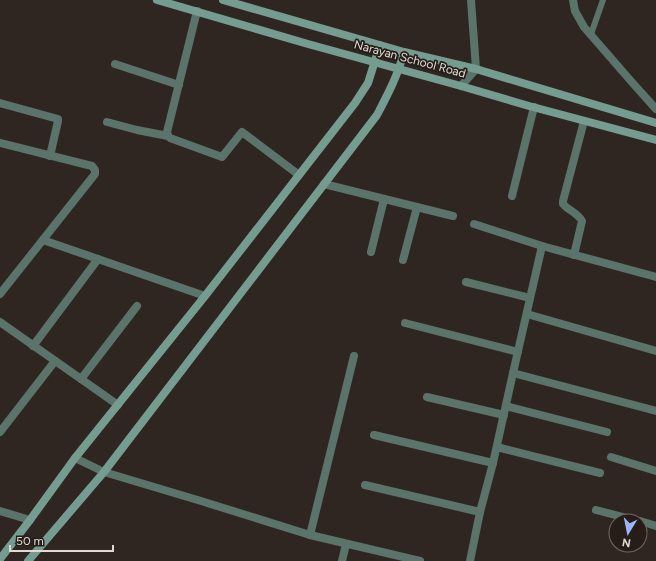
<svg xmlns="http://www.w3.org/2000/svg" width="656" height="561" viewBox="0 0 656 561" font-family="Figtree,sans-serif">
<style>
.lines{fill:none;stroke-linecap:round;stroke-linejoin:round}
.lane{stroke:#5a736b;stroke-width:6}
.street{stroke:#5a736b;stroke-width:8}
.secondary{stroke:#759c91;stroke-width:8}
.labels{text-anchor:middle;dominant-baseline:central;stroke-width:3.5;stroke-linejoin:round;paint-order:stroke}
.street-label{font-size:12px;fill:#e0dad6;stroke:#261d18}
</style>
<rect width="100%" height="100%" fill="#302621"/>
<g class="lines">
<!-- lane -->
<path class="lane" d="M591,34L603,0"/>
<!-- street -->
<g class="street">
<path d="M573,0L575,11L584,27L630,80L656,109"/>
<path d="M197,11L167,132L168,136L170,138L222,157L242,132L299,175"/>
<path d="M115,64L179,85"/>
<path d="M461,86L476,69L471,0"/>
<path d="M0,103L58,119V121L50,156"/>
<path d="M107,122L137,130L168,136"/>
<path d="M0,143L92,166L95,170V174L0,294"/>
<path d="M324,184L453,216"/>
<path d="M512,196L534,107"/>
<path d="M474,224L542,246L656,277"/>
<path d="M43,240L205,296"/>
<path d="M371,252L384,199"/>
<path d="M574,255L582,221C578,213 568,210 563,204V201L584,121"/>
<path d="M403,260L417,207"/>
<path d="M466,282L530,298"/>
<path d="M527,314L656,351"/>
<path d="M0,322L118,405"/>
<path d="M405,323L518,352"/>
<path d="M33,346L98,259"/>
<path d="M513,373L656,411"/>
<path d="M81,379L137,306"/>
<path d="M427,397L504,415"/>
<path d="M506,406L607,432"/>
<path d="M0,432L55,361"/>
<path d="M374,435L493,463"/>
<path d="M497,447L600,473"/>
<path d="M611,457L656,471"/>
<path d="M75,458L104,472L201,501L310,535L420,561"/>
<path d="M365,485L480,512"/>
<path d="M596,510L638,521"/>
<path d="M0,511L30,520"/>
<path d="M640,521L656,526"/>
<path d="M310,535L354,356"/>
<path d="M342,561L346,544"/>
<path d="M470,561L480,512L493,463L513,373L542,246"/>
</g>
<!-- secondary -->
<g class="secondary">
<path d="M157,0L308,44L461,86L529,106L656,140"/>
<path d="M223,0L404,52L476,69L656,123"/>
<path d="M0,559L30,520L75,458L205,296L355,103L368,83L380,45"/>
<path d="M28,561L104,472L377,115C388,94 398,75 404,52"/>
</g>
</g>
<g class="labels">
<!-- street labels -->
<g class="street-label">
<text transform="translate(410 59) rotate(15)">Narayan School Road</text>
</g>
</g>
<!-- north arrow -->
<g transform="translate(628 533) rotate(190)"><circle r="19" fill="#261d18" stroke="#706964"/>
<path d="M0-3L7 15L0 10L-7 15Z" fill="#9cb4fd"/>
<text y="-6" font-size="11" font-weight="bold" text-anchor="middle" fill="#e0dad6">N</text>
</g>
<!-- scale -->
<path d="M10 545v6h103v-6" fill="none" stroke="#e0dad6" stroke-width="2"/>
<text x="16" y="545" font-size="12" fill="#e0dad6" stroke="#261d18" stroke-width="3" paint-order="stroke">50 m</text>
</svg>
